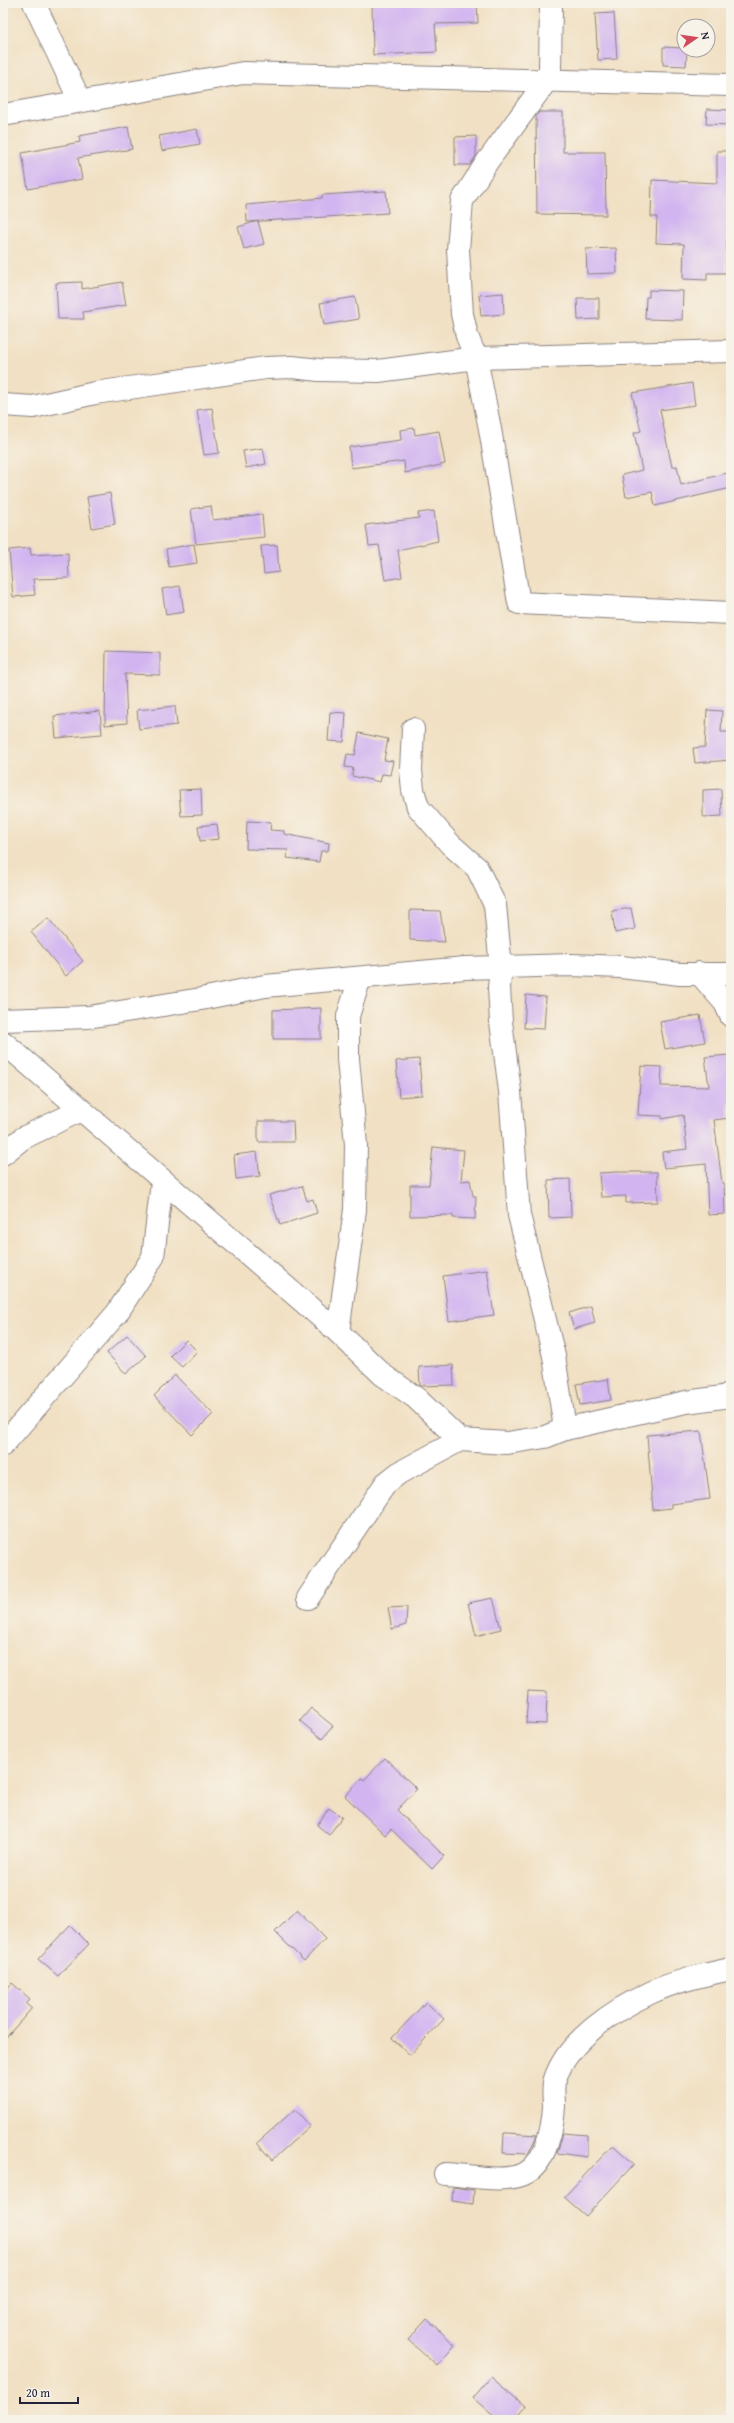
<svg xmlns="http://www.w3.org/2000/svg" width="734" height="2423" viewBox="0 0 734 2423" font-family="'Gentium Book Plus',serif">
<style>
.building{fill:#d2b5f0}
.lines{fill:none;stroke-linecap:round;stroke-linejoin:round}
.street-casing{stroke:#8a817f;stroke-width:24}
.street{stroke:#fff;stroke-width:22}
</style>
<rect width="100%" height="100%" fill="#f7f3e8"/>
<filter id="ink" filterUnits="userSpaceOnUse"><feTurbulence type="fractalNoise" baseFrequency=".025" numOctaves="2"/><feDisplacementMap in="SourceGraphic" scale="8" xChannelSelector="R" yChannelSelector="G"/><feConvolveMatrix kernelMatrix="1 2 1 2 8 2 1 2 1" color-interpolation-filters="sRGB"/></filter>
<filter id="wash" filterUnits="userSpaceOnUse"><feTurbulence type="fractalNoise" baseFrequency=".012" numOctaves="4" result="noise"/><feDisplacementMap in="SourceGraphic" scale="16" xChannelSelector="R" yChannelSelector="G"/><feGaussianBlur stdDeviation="0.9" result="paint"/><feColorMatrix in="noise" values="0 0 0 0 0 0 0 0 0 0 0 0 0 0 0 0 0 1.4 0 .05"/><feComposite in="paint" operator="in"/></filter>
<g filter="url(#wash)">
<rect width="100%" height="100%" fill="#f1e0c3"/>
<g id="blocks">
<!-- building -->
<g class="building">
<path d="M372,3H477L478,23L435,24L437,52L373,55Z"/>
<path d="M614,13L617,59L598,60L595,14Z"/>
<path d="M663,47L684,48L687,50L686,66L663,65Z"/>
<path d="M707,109L731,110V125L706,124Z"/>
<path d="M539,112H563V152H605L606,215L537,214L536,116Z"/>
<path d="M128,127L132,149L78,158L82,179L28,189L22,153L80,142L79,136Z"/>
<path d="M197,129L200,144L162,151L159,136Z"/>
<path d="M476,136V156L470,165H455V137Z"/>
<path d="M717,151H731V239H727L726,273H707V280L683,279L684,244L656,243L657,217H651L652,180L717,183Z"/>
<path d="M386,191L388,213L247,222L246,205L322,198V195Z"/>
<path d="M258,221L264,244L244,249L238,227Z"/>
<path d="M616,248L617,273L587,274L586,249Z"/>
<path d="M82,282V289L122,282L126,305L83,312L84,319H58L56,283Z"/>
<path d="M649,290L683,291L682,320L645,319L646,297H649Z"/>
<path d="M503,293L504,314L481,316L479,295Z"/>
<path d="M355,297L359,319L324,325L320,303Z"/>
<path d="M577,298H599V319L578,320Z"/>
<path d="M692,383L695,405L660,410L672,467L677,466L681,485L731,472V488L655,506L652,492L626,497L622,475L642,470L634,433L641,431L632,393Z"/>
<path d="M212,408L219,453L204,455L197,410Z"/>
<path d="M414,428L415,435L439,431L445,464L405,473L404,461L351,468L349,447L401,440L400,430Z"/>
<path d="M263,448L266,464L246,468L243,451Z"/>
<path d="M110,493L115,524L92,528L87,497Z"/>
<path d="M211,506L213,520L262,514L264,537L196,544L191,509Z"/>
<path d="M434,511L438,541L398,550L402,577L385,580L379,545L369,546L366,525L419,518L418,513Z"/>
<path d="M194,544L197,563L169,567L166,549Z"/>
<path d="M277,545L279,572L264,574L261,546Z"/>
<path d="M30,548L31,555L68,553L69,578L33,579L35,595L13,597L9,550Z"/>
<path d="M180,586L184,612L166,615L162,589Z"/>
<path d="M106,651L160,653V675L125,674L127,723L105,725Z"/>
<path d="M175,706L177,725L139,729L137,710Z"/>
<path d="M707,710L722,711L721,732H731V760L695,763L693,748L705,747Z"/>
<path d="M100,711L102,734L56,738L54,716Z"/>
<path d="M330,712L346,713L344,742L328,741Z"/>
<path d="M359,733L388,739L384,760L393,761L390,775L382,774L380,782L352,776L353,768L345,767L347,754L355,755Z"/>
<path d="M201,789L202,815L181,816L179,790Z"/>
<path d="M721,789L722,816L703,817V790Z"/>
<path d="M247,821L271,822L270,830L284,831V834L329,843L328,851H321L319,862L287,858L288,850L246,849Z"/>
<path d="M217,824L219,839L200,841L198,826Z"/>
<path d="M631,908L635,929L615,933L612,911Z"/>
<path d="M410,910L440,911L445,942L410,940Z"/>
<path d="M48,918L83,961L66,976L31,932Z"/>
<path d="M526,995L546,997L544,1029L524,1028Z"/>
<path d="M321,1008V1039H273V1010Z"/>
<path d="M700,1015L705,1042L665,1049L660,1022Z"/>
<path d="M729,1055L731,1102H728L730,1118L714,1120L722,1183H724L725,1214L708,1215L706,1164L664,1168L662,1152L687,1149L683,1115L662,1119V1116L638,1115L641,1066L662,1067L661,1086L709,1087L705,1057Z"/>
<path d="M419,1059L422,1095L399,1097L396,1061Z"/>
<path d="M258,1121H293L294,1142H258Z"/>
<path d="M433,1147L464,1150L461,1181L470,1180L473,1196H476L475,1219L453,1218V1215L410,1216V1185H429Z"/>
<path d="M257,1152L260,1176L236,1179L234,1155Z"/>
<path d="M617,1172H657L658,1202L626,1203V1196L601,1197L599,1173Z"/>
<path d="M570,1179L571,1217L549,1218L548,1180Z"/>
<path d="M302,1186L307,1201L313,1199L317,1213L280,1225L269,1195Z"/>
<path d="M487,1270L494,1315L449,1321L443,1276Z"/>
<path d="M591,1306L595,1323L574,1329L569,1313Z"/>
<path d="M127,1335L146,1356L126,1374L107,1353Z"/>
<path d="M186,1340L197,1351L182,1367L170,1356Z"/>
<path d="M453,1365L454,1385L420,1386L419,1367Z"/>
<path d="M175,1375L213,1414L192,1435L154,1396Z"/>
<path d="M608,1379L611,1400L580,1405L576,1384Z"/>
<path d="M701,1431L710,1499L671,1504V1508L653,1510L647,1435Z"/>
<path d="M493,1598L501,1629L476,1636L468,1603Z"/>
<path d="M407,1607L406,1625L392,1629L388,1608Z"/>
<path d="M528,1691L547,1692L546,1724L526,1723Z"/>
<path d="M311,1708L333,1726L322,1739L300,1721Z"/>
<path d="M385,1758L417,1789L397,1810L444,1856L432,1869L391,1829L385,1835L345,1796L362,1778L364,1780Z"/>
<path d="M329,1808L342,1817L329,1835L317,1825Z"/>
<path d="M297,1910L325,1939L304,1961L275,1932Z"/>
<path d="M70,1925L89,1944L58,1976L38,1959Z"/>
<path d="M12,1983L30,1999L26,2003L32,2008L3,2041V1994Z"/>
<path d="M426,2002L444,2019L410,2055L392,2038Z"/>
<path d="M295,2109L310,2126L272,2160L257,2143Z"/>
<path d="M504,2133H508L537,2135L528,2154L503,2153Z"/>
<path d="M563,2133L587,2135V2157L557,2153Z"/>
<path d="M613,2145L634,2164L586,2216L564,2197Z"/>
<path d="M453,2187L474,2190L473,2204L452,2201Z"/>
<path d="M427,2319L455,2345L437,2366L408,2340Z"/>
<path d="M491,2377L525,2406L513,2420H498L473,2398Z"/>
</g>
</g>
</g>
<g filter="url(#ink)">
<use href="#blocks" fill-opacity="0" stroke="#8a817f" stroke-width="1"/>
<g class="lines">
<!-- street casing -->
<g class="street-casing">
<g id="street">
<path d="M34,3L80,101"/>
<path d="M551,3L550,69L547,80L487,162L462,201L458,250L462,314L467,336L476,358L490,429L519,603L731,613"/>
<path d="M3,115L243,73L731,85"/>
<path d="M3,405L33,407L95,393L266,368L292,367L319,370L378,371L476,358L731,351"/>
<path d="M413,729L411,770L413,790L418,807L450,844L477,868L495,905L501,968L499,987L501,1022L510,1091L519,1215L554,1356L565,1429"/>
<path d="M699,973L725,1003L731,1016"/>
<path d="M3,1020L88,1017L201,999L265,986L465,968L572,965L621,967L680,974H731"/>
<path d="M3,1042L338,1332L355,1210L356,1145L348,1059V1016L360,978"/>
<path d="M3,1154L23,1138L81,1110"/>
<path d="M338,1332L383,1375L416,1398L460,1440"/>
<path d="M3,1445L117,1313L153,1257L162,1182"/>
<path d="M308,1598L386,1483L399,1473L460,1440L507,1443L545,1437L565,1429L686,1402L723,1397L731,1393"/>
<path d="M445,2174C466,2175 507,2184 526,2173C546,2162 553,2127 554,2106C554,2097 552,2086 555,2079C568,2040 614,2010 650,1993C675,1981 704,1975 731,1969"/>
</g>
</g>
<!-- street -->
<use href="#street" class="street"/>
</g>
</g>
<!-- margin -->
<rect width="734" height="2423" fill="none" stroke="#f7f3e8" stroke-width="16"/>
<!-- north arrow -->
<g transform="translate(696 38) rotate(77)"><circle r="19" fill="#f7f3e8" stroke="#a29fa3"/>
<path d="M0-3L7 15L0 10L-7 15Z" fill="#d1495b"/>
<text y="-6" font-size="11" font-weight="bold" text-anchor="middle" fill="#22223b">N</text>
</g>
<!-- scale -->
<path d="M20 2397v6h58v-6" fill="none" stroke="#22223b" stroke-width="2"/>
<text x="26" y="2397" font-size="12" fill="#22223b" stroke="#f7f3e8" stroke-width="3" paint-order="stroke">20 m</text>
</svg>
